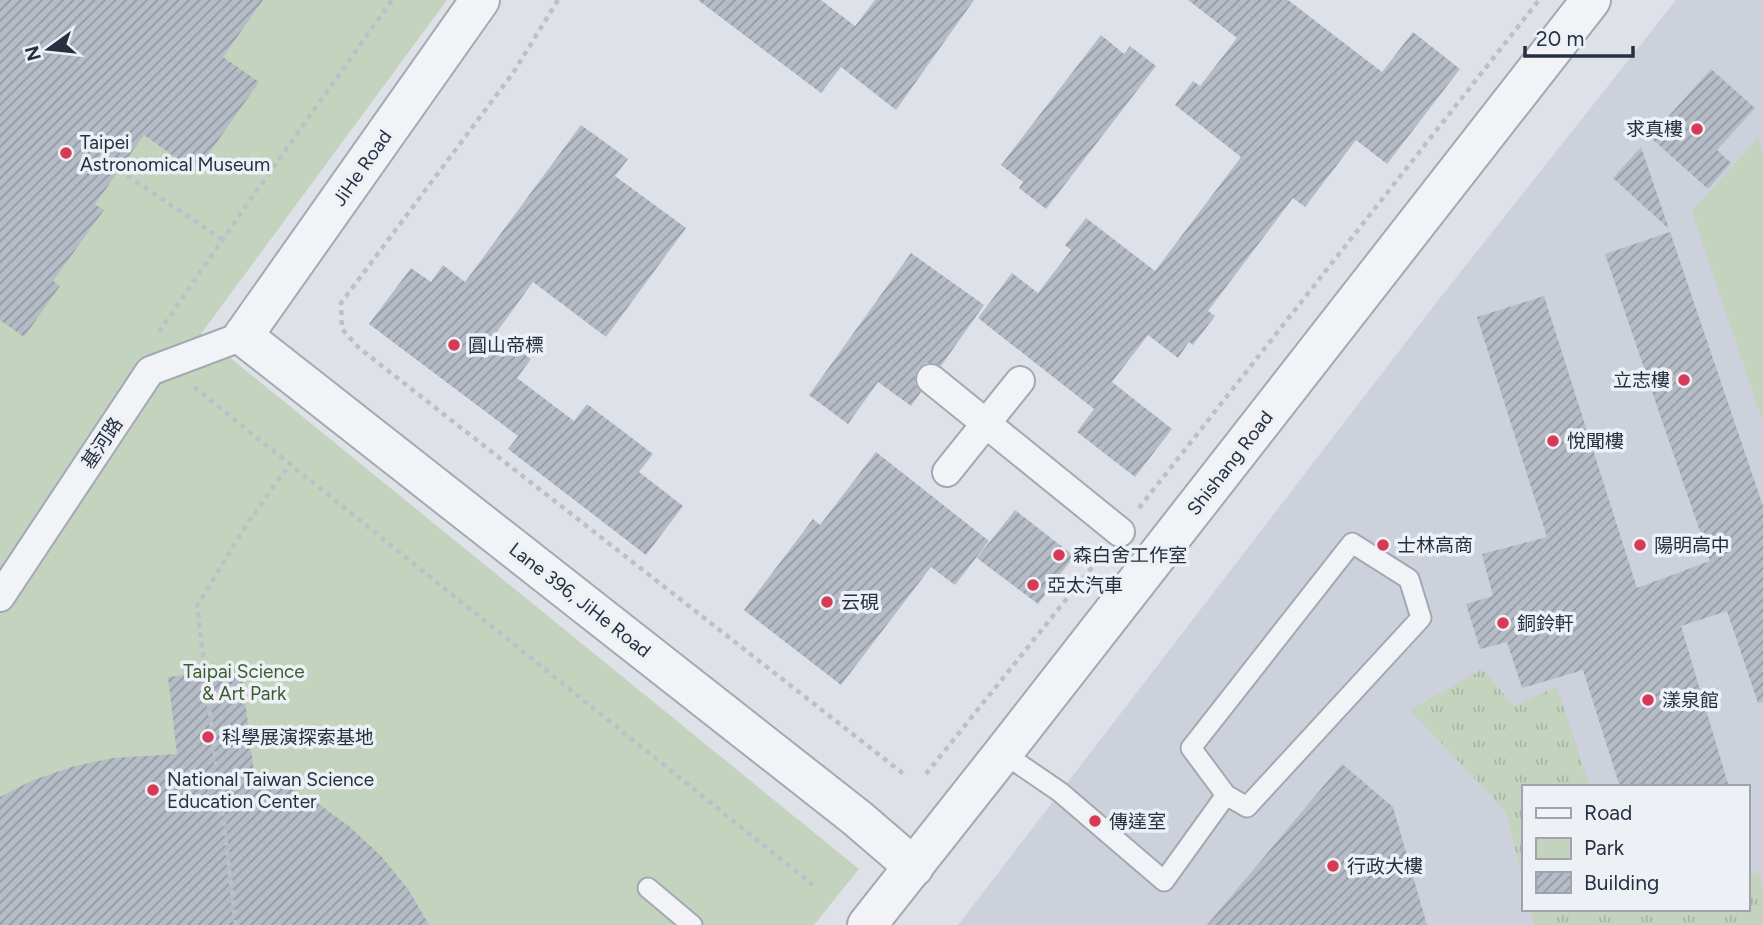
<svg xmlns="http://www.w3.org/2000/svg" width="1763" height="925" viewBox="0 0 1763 925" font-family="Figtree,'Noto Sans TC',sans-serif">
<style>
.built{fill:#ccd1db;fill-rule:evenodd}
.grass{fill:url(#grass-tufts)}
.park{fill:#c4d3be}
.building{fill:url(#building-hatch)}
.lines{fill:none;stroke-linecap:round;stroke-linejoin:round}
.service-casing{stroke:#a3a9b2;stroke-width:23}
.pedestrian-casing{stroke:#a3a9b2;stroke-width:32}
.minor-casing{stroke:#a3a9b2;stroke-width:42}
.tertiary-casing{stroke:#a3a9b2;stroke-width:42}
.path{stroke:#bcc0c7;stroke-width:4.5;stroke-dasharray:5 5;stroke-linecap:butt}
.service{stroke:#f1f3f6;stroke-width:19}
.pedestrian{stroke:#f1f3f6;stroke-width:28}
.minor{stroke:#f1f3f6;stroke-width:38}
.tertiary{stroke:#f1f3f6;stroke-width:38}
.poi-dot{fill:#d63a56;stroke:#edf1f6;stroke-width:2.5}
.labels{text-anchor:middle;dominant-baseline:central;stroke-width:7;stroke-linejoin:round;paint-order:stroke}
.poi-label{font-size:19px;fill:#263040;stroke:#edf1f6;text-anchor:start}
.street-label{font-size:19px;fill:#263040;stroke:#edf1f6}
.park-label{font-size:19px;fill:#3c5d32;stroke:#edf1f6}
</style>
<defs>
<pattern id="grass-tufts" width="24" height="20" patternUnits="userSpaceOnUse" patternTransform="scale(1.75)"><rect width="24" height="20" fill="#c4d3be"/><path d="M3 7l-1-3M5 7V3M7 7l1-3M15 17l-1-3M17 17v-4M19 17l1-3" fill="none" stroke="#a8b5a4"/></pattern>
<pattern id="building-hatch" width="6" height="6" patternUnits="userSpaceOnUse" patternTransform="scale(1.75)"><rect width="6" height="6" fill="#b5bcc6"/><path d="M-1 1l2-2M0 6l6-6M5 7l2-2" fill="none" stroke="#9399a2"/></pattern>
</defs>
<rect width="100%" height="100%" fill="#dee2e8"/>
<!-- built -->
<path class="built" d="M1676,0H1763V925H958L1436,303ZM1523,787H1747V909H1523Z"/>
<!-- grass -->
<g class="grass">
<path d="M1483,669L1514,706L1557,687L1590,787H1523V881L1506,812L1410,710Z"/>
<path d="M1759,872L1763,889V925H1534L1530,909H1747V876Z"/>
</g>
<!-- park -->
<g class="park">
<path d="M0,0H447L201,334L859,869L814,925H0Z"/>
<path d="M1758,138L1763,154V422L1692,211Z"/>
</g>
<!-- building -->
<g class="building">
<path d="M0,0H263L223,57L259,82L196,172L144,135L95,204L104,210L53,281L60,286L24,337L0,320Z"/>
<path d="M698,0H821L855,26L875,0H974L896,110L841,67L821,93Z"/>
<path d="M1188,0H1288L1382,72L1413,32L1460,69L1387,164L1356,140L1305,207L1293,198L1208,311L1215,316L1193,345L1189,342L1178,358L1148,335L1112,382L1172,429L1135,477L1077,432L1094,409L978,318L1012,273L1038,293L1071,250L1065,245L1086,218L1155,271L1241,157L1175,105L1193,81L1200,86L1237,38Z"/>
<path d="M1101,35L1124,54L1130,46L1156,66L1046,209L1019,188L1023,182L1001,165Z"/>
<path d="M1711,69L1755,108L1717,150L1731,163L1708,189L1650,137Z"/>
<path d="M581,125L628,159L615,176L686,228L606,337L533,282L496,333L531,359L517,378L574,421L587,404L653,454L639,472L683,506L646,555L508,449L518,436L369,324L411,268L431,282L443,265L465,282Z"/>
<path d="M1641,147L1669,229L1613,178Z"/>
<path d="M1670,232L1763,506V702L1758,703L1727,611L1681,626L1729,787H1620L1583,670L1522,688L1507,642L1480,649L1466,604L1493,596L1482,554L1547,537L1477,317L1544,296L1637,588L1710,561L1605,254Z"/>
<path d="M911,253L984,305L941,366L933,363H926L918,369L915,376V384L921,392L911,406L878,382L848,424L809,395Z"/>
<path d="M876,452L989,541L955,585L931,567L841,685L744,610L813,519L820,525Z"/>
<path d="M1015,510L1074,556L1038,604L977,558Z"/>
<path d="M241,668L254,773L278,782L316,802L350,827L381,856L408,889L429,925H0V797L31,781L71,767L113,758L177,754L168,677Z"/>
<path d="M1342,764L1393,807L1427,925H1207Z"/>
</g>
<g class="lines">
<!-- service casing -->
<g class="service-casing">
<g id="service">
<path d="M1352,543L1409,579L1421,618L1247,807L1226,795L1191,748Z"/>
<path d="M1003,753L1060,792L1164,881L1226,795"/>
<path d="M648,888L692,925"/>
</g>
</g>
<!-- pedestrian casing -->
<g class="pedestrian-casing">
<g id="pedestrian">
<path d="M931,379L1120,532"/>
<path d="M947,472L1020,381"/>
<path d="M0,597L150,371L243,336"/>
</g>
</g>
<!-- minor casing -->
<g class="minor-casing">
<g id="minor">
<path d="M243,336L857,818L914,867"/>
<path d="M867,925L1003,753L1591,0"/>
</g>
</g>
<!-- tertiary casing -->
<g class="tertiary-casing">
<path id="tertiary" d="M243,336L480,0"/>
</g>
<!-- path -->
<g class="path">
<path d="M558,0L513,73L341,303L342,329L359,348L905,775"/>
<path d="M119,170L223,240"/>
<path d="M159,332L241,213L392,0"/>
<path d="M194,387L813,885"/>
<path d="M1139,508L1539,0"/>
<path d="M926,774L1101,556"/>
<path d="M236,925L197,606L248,522L290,464"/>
</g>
<!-- service -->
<use href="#service" class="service"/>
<!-- pedestrian -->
<use href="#pedestrian" class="pedestrian"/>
<!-- minor -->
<use href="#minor" class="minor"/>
<!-- tertiary -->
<use href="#tertiary" class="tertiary"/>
</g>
<!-- markers -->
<g class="poi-dot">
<circle cx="1697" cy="129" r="7"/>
<circle cx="66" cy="153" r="7"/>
<circle cx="454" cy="345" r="7"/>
<circle cx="1684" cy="380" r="7"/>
<circle cx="1553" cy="441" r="7"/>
<circle cx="1383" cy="545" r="7"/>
<circle cx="1640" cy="545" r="7"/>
<circle cx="1059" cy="555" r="7"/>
<circle cx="1033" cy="585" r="7"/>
<circle cx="827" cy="602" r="7"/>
<circle cx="1503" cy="623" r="7"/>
<circle cx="1648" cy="700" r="7"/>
<circle cx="208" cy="737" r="7"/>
<circle cx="153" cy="790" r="7"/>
<circle cx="1095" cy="821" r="7"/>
<circle cx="1333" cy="866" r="7"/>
</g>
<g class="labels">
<!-- poi labels -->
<g class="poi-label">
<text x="1683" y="129" text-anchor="end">求真樓</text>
<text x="80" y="142">Taipei<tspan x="80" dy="22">Astronomical Museum</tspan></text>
<text x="468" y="345">圓山帝標</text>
<text x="1670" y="380" text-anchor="end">立志樓</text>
<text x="1567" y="441">悅聞樓</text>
<text x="1397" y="545">士林高商</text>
<text x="1654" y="545">陽明高中</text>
<text x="1073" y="555">森白舍工作室</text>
<text x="1047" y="585">亞太汽車</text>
<text x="841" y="602">云硯</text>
<text x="1517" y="623">銅鈴軒</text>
<text x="1662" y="700">漾泉館</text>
<text x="222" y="737">科學展演探索基地</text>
<text x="167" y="779">National Taiwan Science<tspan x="167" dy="22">Education Center</tspan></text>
<text x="1109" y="821">傳達室</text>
<text x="1347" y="866">行政大樓</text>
</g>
<!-- street labels -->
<g class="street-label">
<text transform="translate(362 168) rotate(-55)">JiHe Road</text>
<text transform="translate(102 443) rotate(-56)">基河路</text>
<text transform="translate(1230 463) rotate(-52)">Shishang Road</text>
<text transform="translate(580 600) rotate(38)">Lane 396, JiHe Road</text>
</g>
<!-- park labels -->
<g class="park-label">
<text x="244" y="671">Taipai Science<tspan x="244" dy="22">&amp; Art Park</tspan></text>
</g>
</g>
<!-- legend -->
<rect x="1522" y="785" width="228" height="126" fill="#edf1f6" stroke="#9da4ad" stroke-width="2"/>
<rect x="1536" y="808" width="35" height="10" fill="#f1f3f6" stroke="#9da4ad" stroke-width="2"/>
<text x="1584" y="820" font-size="21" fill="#263040">Road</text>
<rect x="1536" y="838" width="35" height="21" fill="#c4d3be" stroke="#9da4ad" stroke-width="2"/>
<text x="1584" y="855" font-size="21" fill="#263040">Park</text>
<rect x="1536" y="872" width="35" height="21" fill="url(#building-hatch)" stroke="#9da4ad" stroke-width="2"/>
<text x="1584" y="890" font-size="21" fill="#263040">Building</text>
<!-- north arrow -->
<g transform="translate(49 49) rotate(255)" stroke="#edf1f6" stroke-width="5" paint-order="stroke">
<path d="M0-5L12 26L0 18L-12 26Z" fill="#263040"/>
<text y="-10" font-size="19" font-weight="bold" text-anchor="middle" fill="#263040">N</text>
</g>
<!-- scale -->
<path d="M1525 46v10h108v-10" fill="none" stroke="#263040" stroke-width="3.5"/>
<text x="1536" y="46" font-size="21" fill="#263040" stroke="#edf1f6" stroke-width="5" paint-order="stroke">20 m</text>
</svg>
